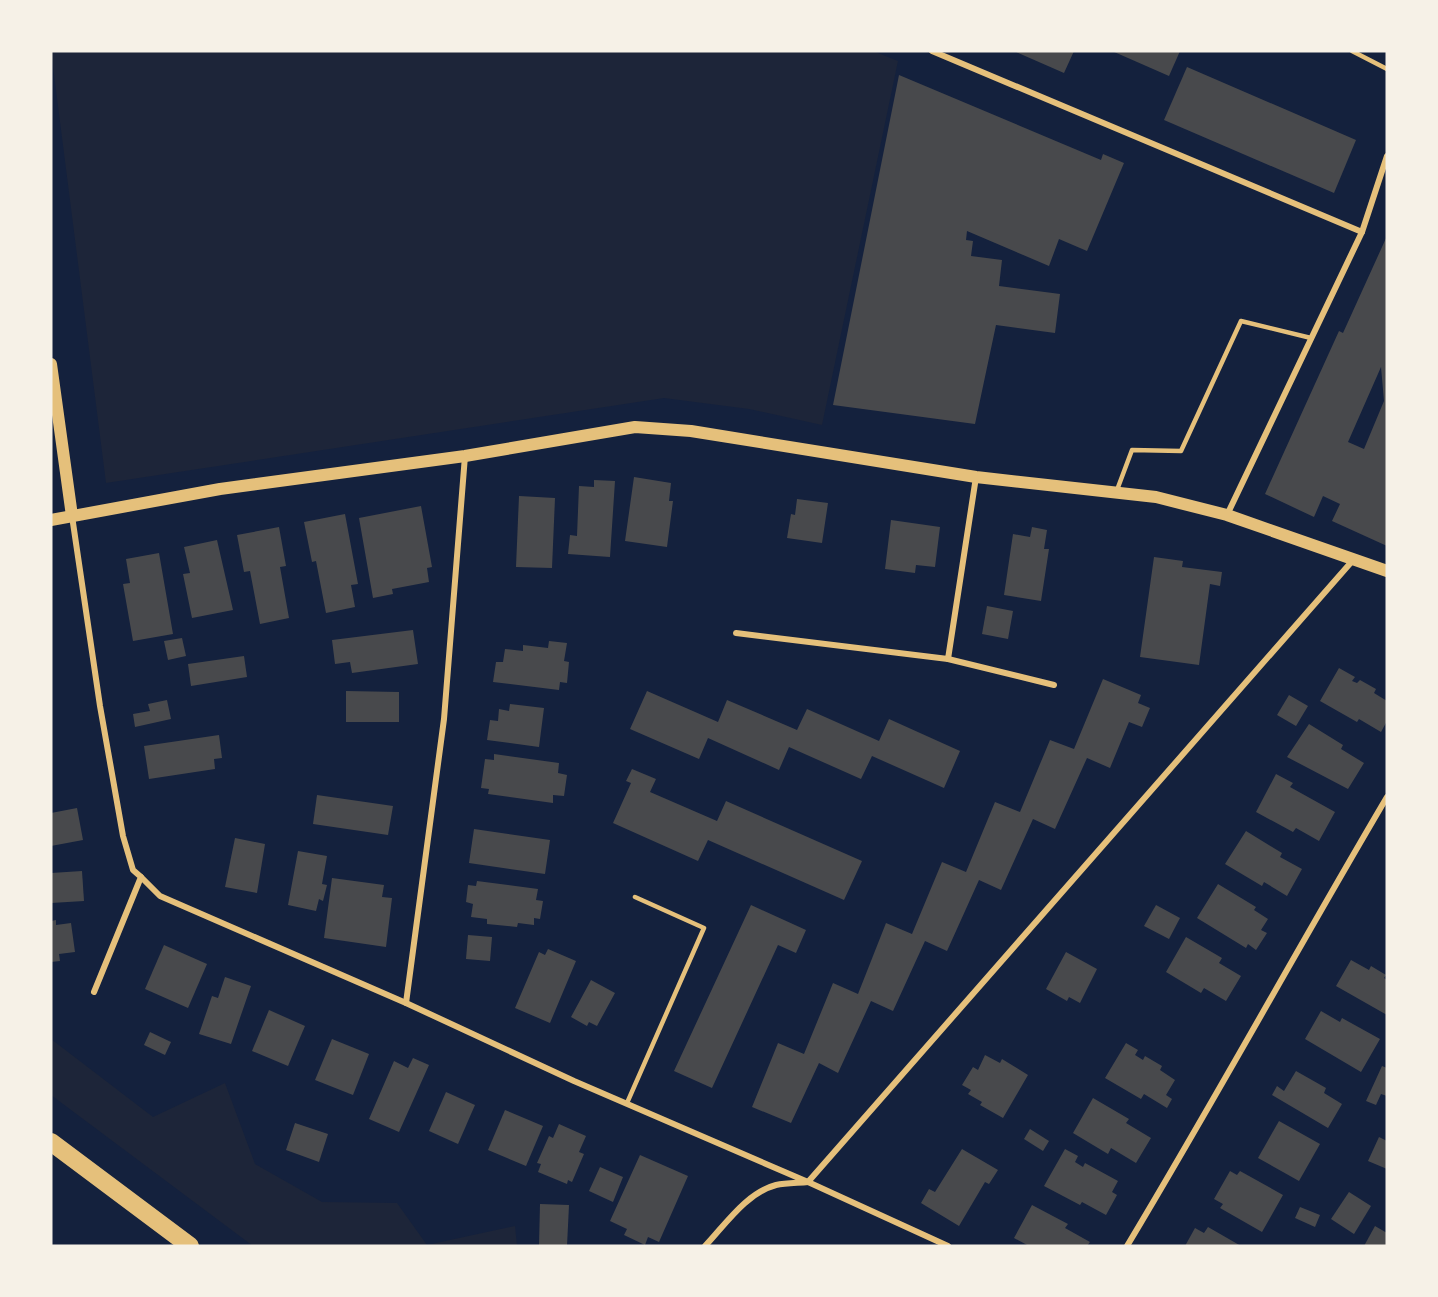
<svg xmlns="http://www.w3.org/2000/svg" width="1438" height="1297" viewBox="0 0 1438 1297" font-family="'Golos Text',sans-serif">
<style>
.green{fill:#1d2539}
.building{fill:#48494c;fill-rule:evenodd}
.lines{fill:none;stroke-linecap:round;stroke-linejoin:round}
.service{stroke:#e5c07b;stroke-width:4.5}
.minor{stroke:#e5c07b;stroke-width:6}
.secondary{stroke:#e5c07b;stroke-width:12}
.motorway{stroke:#e5c07b;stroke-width:18}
</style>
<rect width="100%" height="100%" fill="#14213d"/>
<!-- green -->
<g class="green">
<path d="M51,51H873L898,61L822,425L749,409L664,398L106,483Z"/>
<path d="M51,1039L153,1117L225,1083L255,1164L322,1202L397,1203L427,1245L515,1226L517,1246H253L51,1095Z"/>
</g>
<!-- building -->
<g class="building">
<path d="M1014,51H1074L1064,73Z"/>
<path d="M1112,51H1180L1169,76Z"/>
<path d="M1187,67L1356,140L1334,193L1164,120Z"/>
<path d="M899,75L1101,160L1103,154L1124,163L1087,251L1059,239L1049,266L967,231L966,240L973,241L971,256L1002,260L999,286L1060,294L1055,333L996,325L975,424L833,405Z"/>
<path d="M1387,236V546L1332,521L1340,504L1323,496L1314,517L1265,494L1339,331L1343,333ZM1381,367L1384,401L1364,449L1348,442Z"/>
<path d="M634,477L671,483L669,501H673L667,547L625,541Z"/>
<path d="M594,480L615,481L610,557L568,554L570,535L577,536L579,486L594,487Z"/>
<path d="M519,496L555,498L552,568L516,567Z"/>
<path d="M797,499L828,503L822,543L787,538L791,514L795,515Z"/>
<path d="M421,506L432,567L427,568L429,582L392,589L393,594L373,598L359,518Z"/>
<path d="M345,514L358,584L351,585L355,607L326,613L316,561L312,562L304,522Z"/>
<path d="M891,520L940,527L935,567L916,565L915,573L885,569Z"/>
<path d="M279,527L286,566L280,567L289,618L260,624L250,571L244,572L237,535Z"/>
<path d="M1032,527L1047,530L1044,549H1049L1041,601L1004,595L1013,534L1030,537Z"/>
<path d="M217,540L233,610L192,618L183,574L190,573L184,547Z"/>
<path d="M159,553L173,634L133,641L123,584L130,583L126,559Z"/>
<path d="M1154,557L1183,561L1182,567L1222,572L1220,586L1210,584L1199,665L1140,657Z"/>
<path d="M987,606L1013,611L1008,639L982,634Z"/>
<path d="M413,630L418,664L352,673L350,662L335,664L332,640Z"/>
<path d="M182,638L186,656L168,660L164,641Z"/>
<path d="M549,641L567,643L564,661L569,662L567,683L560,682L559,690L493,682L496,662H503L505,649L523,651V645L548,648Z"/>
<path d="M244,656L247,677L191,686L188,664Z"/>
<path d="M1339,668L1355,677L1352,681L1357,683L1360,680L1376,689L1374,693L1387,701V721L1381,732L1359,719L1357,722L1320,701Z"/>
<path d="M1103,679L1141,695L1138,703L1150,708L1142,727L1129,722L1110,768L1087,758L1055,829L1033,819L1001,890L979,880L947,951L925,941L893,1011L871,1001L838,1073L819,1063L791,1123L752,1107L778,1043L804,1054L833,983L858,994L886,923L912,934L942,862L966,872L995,802L1020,812L1050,740L1074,749Z"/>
<path d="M346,691L399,692V722H346Z"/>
<path d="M647,691L718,722L727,700L797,730L807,709L879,741L889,719L960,751L944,788L872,756L861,779L789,747L779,770L708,738L699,759L630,729Z"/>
<path d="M1289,695L1308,706L1296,726L1277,715Z"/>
<path d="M167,700L171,719L135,727L133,714L150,711L148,704Z"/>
<path d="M510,704L544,708L539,747L487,740L490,720L498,721L499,709L509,711Z"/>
<path d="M1309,724L1343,745L1341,749L1364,763L1348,789L1287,757Z"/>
<path d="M219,735L222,758L214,759L215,769L149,779L144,746Z"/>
<path d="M494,754L559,763L558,773L567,775L564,796L553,795V803L488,794L489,789L481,788L485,759L494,760Z"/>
<path d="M632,769L656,779L650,792L717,821L726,801L862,861L844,900L708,840L698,861L613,823L631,783L626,781Z"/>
<path d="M1276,774L1293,783L1290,787L1335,812L1319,841L1296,828L1293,832L1256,812Z"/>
<path d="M317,795L393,806L388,835L313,824Z"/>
<path d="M77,808L83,840L51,846V813Z"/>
<path d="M474,829L550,840L545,874L469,863Z"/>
<path d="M1246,831L1282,853L1280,857L1302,869L1287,896L1264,882L1262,886L1225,864Z"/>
<path d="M235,838L265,844L257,893L225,887Z"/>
<path d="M298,851L327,856L322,884L327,885L323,901L319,899L316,911L288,905Z"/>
<path d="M82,871L84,901L51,903V873Z"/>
<path d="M332,878L384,885L382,897L392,898L386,947L324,938Z"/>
<path d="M477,881L538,889L536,900L543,901L540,919L534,918V925L518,923L517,927L487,924V919L471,917L473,904L466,902L468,885L476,886Z"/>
<path d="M1218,884L1256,907L1254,910L1268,919L1261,930L1267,933L1256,950L1248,944L1246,948L1197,918Z"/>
<path d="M751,905L806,930L796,953L778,945L712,1088L674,1071Z"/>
<path d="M1156,905L1180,918L1169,939L1144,926Z"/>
<path d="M56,920V925L71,923L75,952L59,954L60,961L51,962V921Z"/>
<path d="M468,935L492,937L490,961L466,959Z"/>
<path d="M1186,937L1222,958L1219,963L1241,976L1226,1001L1204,988L1201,993L1166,972Z"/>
<path d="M164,945L207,964L188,1008L145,989Z"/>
<path d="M548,949L576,961L550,1023L515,1008L539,952L545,955Z"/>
<path d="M1066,952L1097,969L1080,1003L1069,997L1067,1001L1046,989Z"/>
<path d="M1351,960L1369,970L1371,966L1386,975L1384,978L1387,980V1015L1336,986Z"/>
<path d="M225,977L251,986L231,1044L199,1034L212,996L218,998Z"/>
<path d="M591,980L615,993L597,1026L589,1022L587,1026L571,1017Z"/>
<path d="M269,1010L305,1026L288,1066L252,1051Z"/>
<path d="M1321,1011L1340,1022L1342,1018L1380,1039L1361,1072L1305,1039Z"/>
<path d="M150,1032L171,1042L165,1055L144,1045Z"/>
<path d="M332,1039L369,1054L353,1095L315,1080Z"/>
<path d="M1126,1043L1138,1050L1135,1055L1143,1060L1145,1056L1162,1066L1160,1070L1175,1080L1166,1095L1172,1099L1167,1108L1144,1094L1141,1099L1105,1078Z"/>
<path d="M985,1055L1000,1063L1002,1059L1028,1075L1003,1118L980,1105L982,1102L968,1094L971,1090L962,1085L973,1067L978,1070Z"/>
<path d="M413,1058L429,1065L399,1132L369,1119L394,1061L408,1068Z"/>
<path d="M1382,1066L1387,1068V1096L1381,1094L1376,1105L1366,1101Z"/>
<path d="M1296,1071L1326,1088L1324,1093L1342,1104L1328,1128L1272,1095L1277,1086L1284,1091Z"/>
<path d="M446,1092L475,1105L458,1144L429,1131Z"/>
<path d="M1093,1098L1129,1119L1126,1123L1151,1138L1136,1163L1111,1148L1108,1154L1073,1133Z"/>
<path d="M505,1110L543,1126L526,1166L488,1150Z"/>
<path d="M1279,1121L1320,1144L1299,1181L1258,1158Z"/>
<path d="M295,1123L328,1134L319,1162L286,1150Z"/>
<path d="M559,1124L586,1136L579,1152L584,1154L572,1182L568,1180L567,1184L538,1172L541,1164L537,1163L549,1136L553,1138Z"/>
<path d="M1030,1129L1049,1141L1043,1151L1024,1139Z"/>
<path d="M1379,1137L1387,1141V1169L1368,1161Z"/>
<path d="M962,1149L998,1170L989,1184L985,1182L959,1226L921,1203L929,1189L935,1192Z"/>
<path d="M1065,1149L1078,1156L1075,1162L1083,1167L1085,1163L1118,1181L1112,1192L1117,1195L1106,1215L1082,1202L1080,1205L1044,1186Z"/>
<path d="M640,1155L688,1176L659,1242L648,1237L645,1245L624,1235L627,1229L610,1221Z"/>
<path d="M600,1167L623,1177L613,1202L589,1191Z"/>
<path d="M1230,1171L1237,1175L1240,1171L1283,1195L1262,1232L1220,1208L1223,1204L1214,1199Z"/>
<path d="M1349,1192L1371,1206L1354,1234L1331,1219Z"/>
<path d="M540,1204L569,1205L567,1246H539Z"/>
<path d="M1032,1205L1068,1224L1065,1228L1090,1242L1087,1246H1029L1014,1238Z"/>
<path d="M1300,1207L1320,1215L1315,1227L1295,1218Z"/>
<path d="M1375,1226L1387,1233V1246H1364Z"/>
<path d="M1208,1227L1241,1246H1185L1195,1228L1204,1233Z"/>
</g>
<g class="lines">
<!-- service -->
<g class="service">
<path d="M1352,51L1387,69"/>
<path d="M1117,490L1132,450L1181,451L1241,321L1311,338"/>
<path d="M627,1103L704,928L635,897"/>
</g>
<!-- minor -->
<g class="minor">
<path d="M932,51L1362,232"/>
<path d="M1227,515L1362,232L1387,156"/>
<path d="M72,516L100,706L123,836L133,870L141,877L94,992"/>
<path d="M736,633L948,659L976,477"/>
<path d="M948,659L1054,685"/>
<path d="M141,877L160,896L406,1003L574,1081L808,1182L948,1246"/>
<path d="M406,1003L444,719L465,456"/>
<path d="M705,1246C725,1225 746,1193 776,1185C786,1183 798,1183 808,1182L1354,559"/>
<path d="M1127,1246C1216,1098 1299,946 1387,797"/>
</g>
<!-- secondary -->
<g class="secondary">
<path d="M51,364L72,516"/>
<path d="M51,520L220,489L465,456L635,427L691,431L976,477L1156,497L1227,515L1387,571"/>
</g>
<!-- motorway -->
<path class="motorway" d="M51,1142L190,1246"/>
</g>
<!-- border -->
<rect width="1438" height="1297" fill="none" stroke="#f6f1e7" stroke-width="105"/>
</svg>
